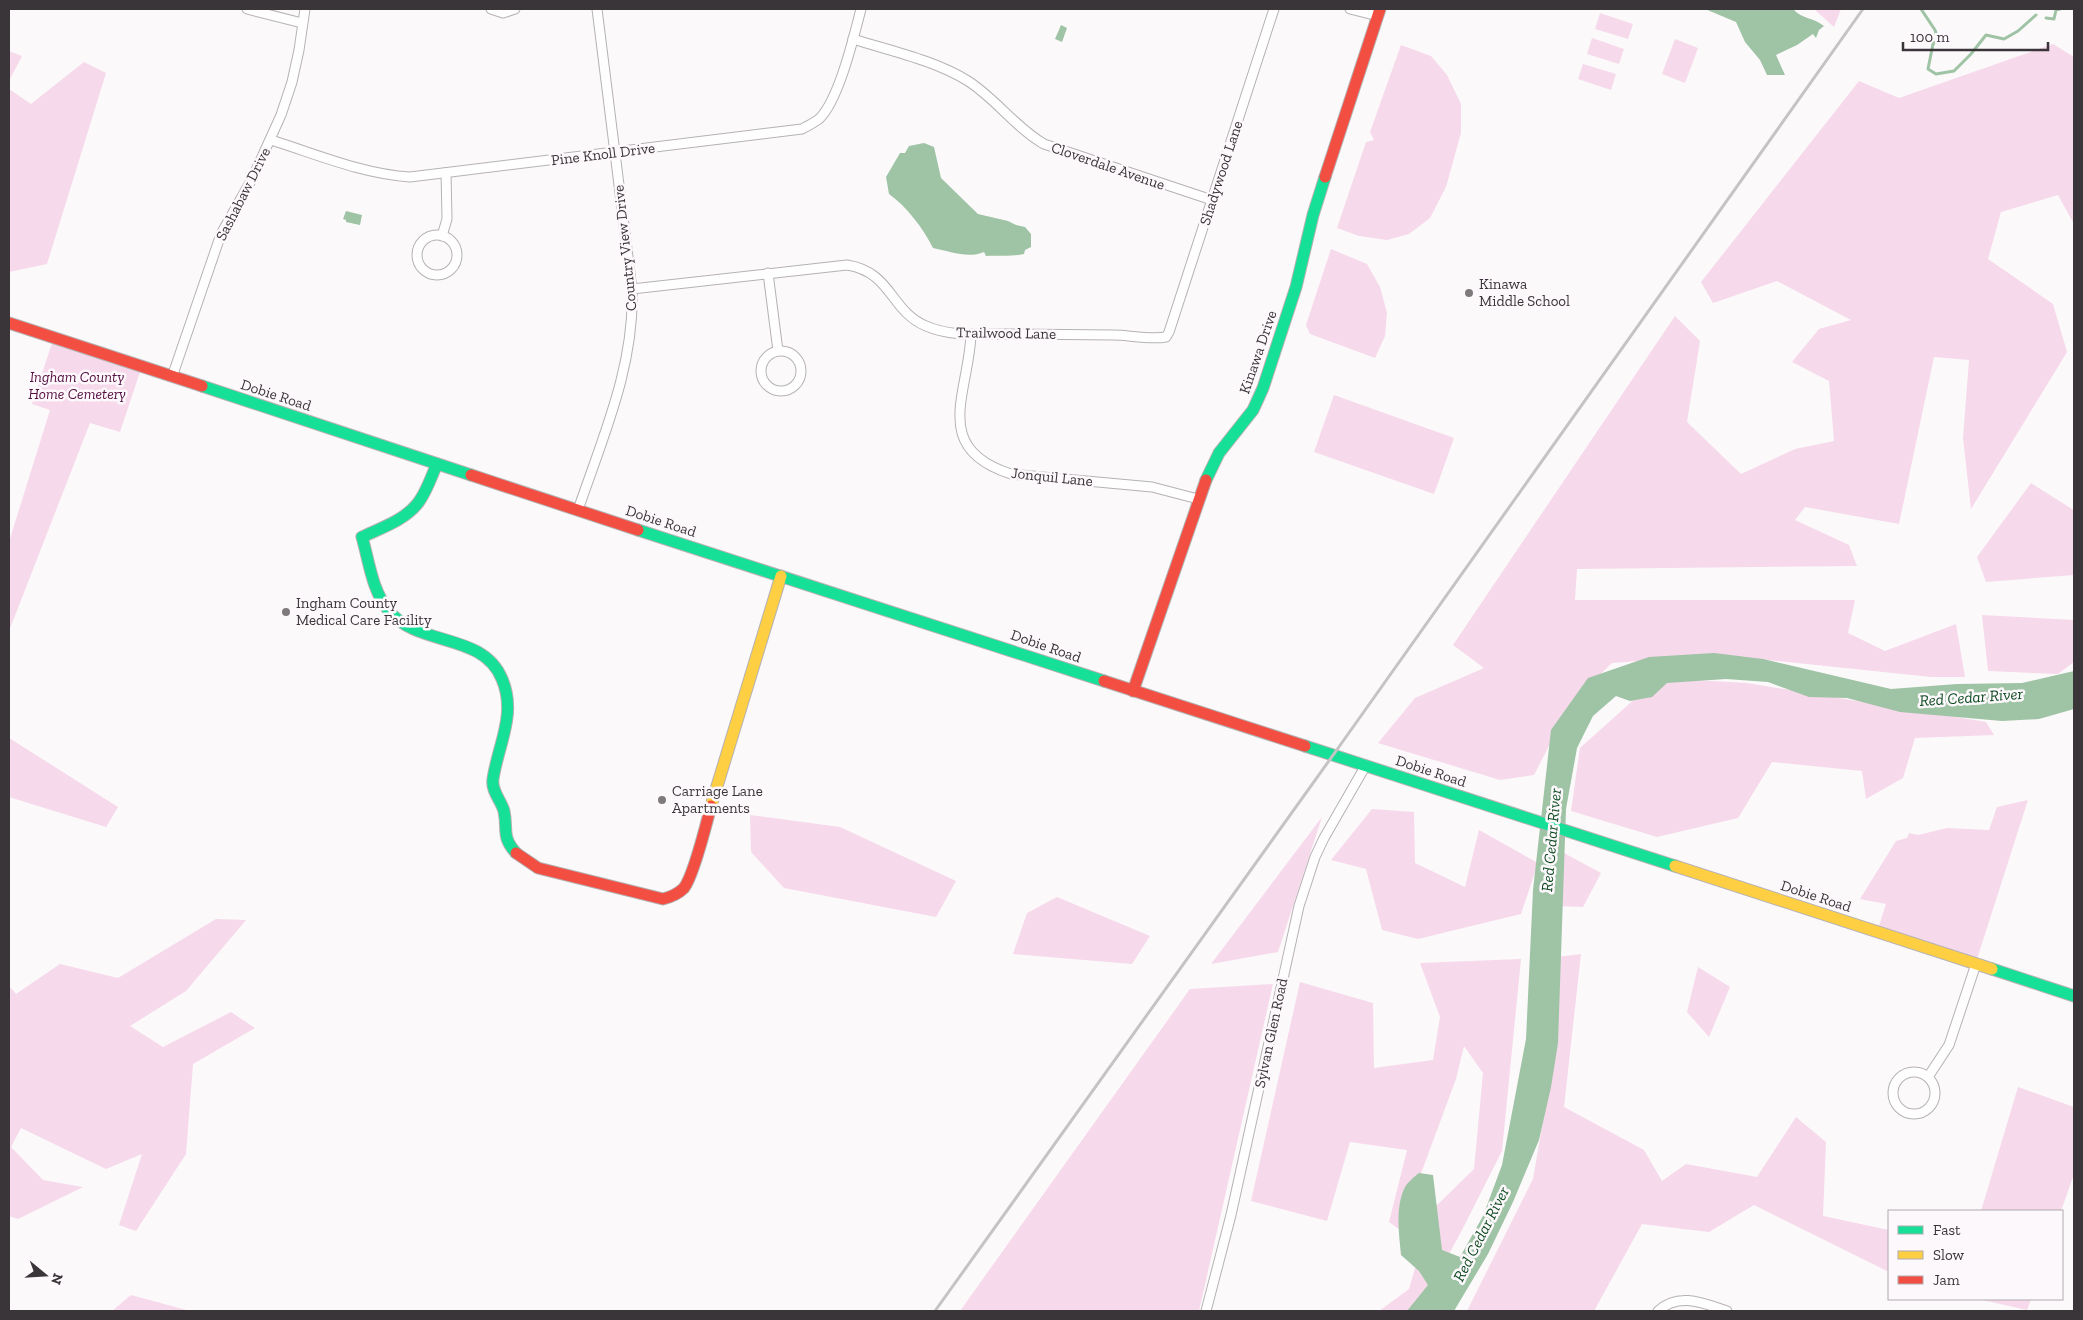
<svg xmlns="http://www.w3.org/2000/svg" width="2083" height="1320" viewBox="0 0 2083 1320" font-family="'Zilla Slab',serif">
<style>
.green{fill:#f6d9ea}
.water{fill:#9fc3a5}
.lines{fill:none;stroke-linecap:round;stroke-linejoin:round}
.stream{stroke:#9fc3a5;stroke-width:3}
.street-casing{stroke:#b5b2b4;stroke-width:11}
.fast-casing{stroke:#b5b2b4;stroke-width:13}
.slow-casing{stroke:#b5b2b4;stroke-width:13}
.jam-casing{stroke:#b5b2b4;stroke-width:13}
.street{stroke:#fffefe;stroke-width:9}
.fast{stroke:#16e098;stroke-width:11}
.slow{stroke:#ffcf43;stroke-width:11}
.jam{stroke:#f24e42;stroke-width:11}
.rail{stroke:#c5c4c5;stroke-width:3}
.poi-dot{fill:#7e7a7c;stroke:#fdf8fb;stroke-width:2}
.labels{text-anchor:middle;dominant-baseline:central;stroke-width:5;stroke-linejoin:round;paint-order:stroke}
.street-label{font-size:15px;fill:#3a3538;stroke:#fdf8fb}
.poi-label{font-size:15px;fill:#3a3538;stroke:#fdf8fb;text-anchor:start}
.park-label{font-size:15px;font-style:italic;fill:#530c3e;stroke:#fdf8fb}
.water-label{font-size:16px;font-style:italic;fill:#0f4c22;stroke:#fdf8fb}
</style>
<rect width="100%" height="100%" fill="#fcf9fb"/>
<!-- green -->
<g class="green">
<path d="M1814,9H1841L1834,27Z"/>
<path d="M1600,13L1633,24L1628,39L1595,29Z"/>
<path d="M1592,38L1624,49L1619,64L1587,54Z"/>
<path d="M1675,39L1698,48L1685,83L1662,74Z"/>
<path d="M2053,44L2074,57V224L2058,195L2001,212L1988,259L2053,304L2067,352L1971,509L1963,438L1969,360L1934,357L1899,524L1805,507L1795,520L1849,545L1857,566L1577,569L1575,600H1855L1848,633L1885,651L1956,624L1965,677H1931L1719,655L1612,663L1572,701L1534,775L1500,780L1378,743L1415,698L1484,668L1453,645L1675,316L1700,341L1687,422L1741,474L1795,449L1834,441L1829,381L1792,362L1819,329L1851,320L1777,281L1713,303L1701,282L1859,81L1899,98Z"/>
<path d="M1401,45L1431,56L1447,75L1461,104V133L1446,187L1430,218L1409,234L1387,240L1359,236L1337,228L1366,142L1374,140L1370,132Z"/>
<path d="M9,51L22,56L9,81Z"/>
<path d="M84,62L106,73L47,264L9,272V89L31,104Z"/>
<path d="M1583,64L1616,74L1611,90L1578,79Z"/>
<path d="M1331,249L1367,264L1380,287L1387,313L1385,336L1375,358L1310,334L1306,325Z"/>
<path d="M52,343L140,372L120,432L90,423L9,631V542L50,410L32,404Z"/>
<path d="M1334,395L1454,438L1434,494L1314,452Z"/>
<path d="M2031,483L2072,509L2074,512V575L1986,582L1977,557Z"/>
<path d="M1982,615L2074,620V662L2058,674L1988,671Z"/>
<path d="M1658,678L1747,683L1986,722L1994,735L1915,738L1903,778L1866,799L1862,771L1772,762L1738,818L1657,837L1571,811L1580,748Z"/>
<path d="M9,738L118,807L106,827L9,797Z"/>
<path d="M2028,800L1977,959L1879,926L1886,904L1860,899L1896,841L1907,838L1909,833L1918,835L1947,828L1989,830L1997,807Z"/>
<path d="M1372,809L1414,812L1415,863L1465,887L1479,830L1538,863L1521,914L1418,939L1382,930L1366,869L1331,860Z"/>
<path d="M750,815L840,827L956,881L936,917L784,888L751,852Z"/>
<path d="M1322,817L1278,952L1211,964Z"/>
<path d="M1564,853L1601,873L1583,907L1558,906Z"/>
<path d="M1057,897L1150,936L1132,964L1013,954L1027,913Z"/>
<path d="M216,919L246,920L186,991L130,1026L163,1047L231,1012L255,1028L193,1064L186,1154L136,1231L119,1225L142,1154L106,1169L21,1128L11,1147L43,1180L83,1187L18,1219L9,1216V986L16,994L60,964L118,978Z"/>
<path d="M1581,954L1564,1107L1644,1150L1662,1181L1686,1164L1757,1177L1796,1117L1826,1142L1823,1216L1889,1230V1272L1754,1205L1709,1232L1642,1224L1594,1311H1467L1533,1179L1554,1057L1557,957Z"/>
<path d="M1521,959L1502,1151L1461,1232L1418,1311H1379L1409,1289L1432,1210L1474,1169L1483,1073L1464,1046L1456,1079L1400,1230L1389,1222L1407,1150L1350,1142L1327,1221L1251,1201L1300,982L1373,1003L1374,1068L1433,1060L1440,1017L1420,963Z"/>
<path d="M1698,967L1730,987L1709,1037L1687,1012Z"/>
<path d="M1273,984L1199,1311H960L1190,989Z"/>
<path d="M2018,1087L2074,1107V1174L2061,1211H1981Z"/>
<path d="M131,1295L190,1311H112Z"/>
<path d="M1978,1299H2031L2027,1310Z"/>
</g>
<!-- water -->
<g class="water">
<path d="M1705,9H1793C1803,20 1813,17 1824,26L1819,30L1816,38L1813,34L1797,45L1776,55L1785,75H1767L1760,60L1745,42L1736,22Z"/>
<path d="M1061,25L1067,28L1062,42L1055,39Z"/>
<path d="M924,143L934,147L941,178L978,214L1008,221L1016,225L1025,227L1031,234V247L1025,250L1024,254C1012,257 999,255 986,256L984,252C968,259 949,251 933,248C923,228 907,207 889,194L886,177L900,153H905L909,146Z"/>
<path d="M346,211L362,215L360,225L346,222V220L343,219Z"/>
<path d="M1714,653L1763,659L1891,689L1957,684L2022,683L2074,671V709L2039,719L2002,721L1900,712L1847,698L1809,697L1768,682L1726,679L1667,683L1652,697L1630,701L1616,696L1593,716L1577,748L1566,809L1558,1043L1551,1087L1539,1140L1513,1202L1488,1254L1454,1311H1407L1428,1285L1419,1271L1401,1255C1399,1234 1395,1207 1405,1187C1408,1182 1414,1177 1419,1173L1433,1175L1442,1250L1460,1257L1483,1216L1502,1165L1526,1039L1533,890L1551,730L1588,678L1649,657Z"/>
</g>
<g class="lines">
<!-- stream -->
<g class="stream">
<path d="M1921,9L1935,30L1938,40L1933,44L1928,69L1936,74L1954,71L1971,54L1986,35L2004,39L2018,31L2036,15"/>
<path d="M2046,18L2054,19L2056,10L2060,9"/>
</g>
<!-- street casing -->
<g class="street-casing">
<g id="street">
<path d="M247,9L302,23"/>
<path d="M491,9L503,13L515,9"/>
<path d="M1350,9L1378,16"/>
<path d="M853,39C891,51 934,60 968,81C996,99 1015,127 1044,144L1212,200"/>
<path d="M271,140C316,154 362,174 410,177L802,129C807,126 814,123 819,119C839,100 854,36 861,9"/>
<circle cx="437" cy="255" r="20"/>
<path d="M442,236L447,219L446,173"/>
<path d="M768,273L778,351"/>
<path d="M632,289L847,265C892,272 890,311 926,326C951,337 980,334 1006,334C1041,334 1077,335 1113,335C1130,335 1148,340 1166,337L1169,332L1274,9"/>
<path d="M971,334C969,393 930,448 1011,474L1152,487L1198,499"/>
<circle cx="781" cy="371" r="20"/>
<path d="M172,377L221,234L252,179L281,115L292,82L299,50L305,9"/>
<path d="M578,510C602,439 635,366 632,289L597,9"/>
<circle cx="1914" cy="1093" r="21"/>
<path d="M1928,1077L1949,1045L1976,964"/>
<path d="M1206,1311L1231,1215L1299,906L1315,857L1324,838L1366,765"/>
<path d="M1658,1311C1679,1292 1703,1303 1727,1311"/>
</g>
</g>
<!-- fast casing -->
<g class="fast-casing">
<g id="fast">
<path d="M202,386L471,475"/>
<path d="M437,464C431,477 427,491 418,503C405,520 381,528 362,537C369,561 372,591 389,611C418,647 483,632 502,679C517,714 498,745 493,779C491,791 501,800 504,811C508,830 501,836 516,853"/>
<path d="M1206,480L1219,453L1253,410L1263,388L1296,287L1313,215L1325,177"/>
<path d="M638,530L1104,681"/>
<path d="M1305,746L1675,866"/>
<path d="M1992,969L2074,996"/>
</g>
</g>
<!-- slow casing -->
<g class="slow-casing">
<g id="slow">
<path d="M711,806L781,576"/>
<path d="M1675,866L1992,969"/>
</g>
</g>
<!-- jam casing -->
<g class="jam-casing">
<g id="jam">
<path d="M1325,177L1380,9"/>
<path d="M9,323L202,386"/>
<path d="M471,475L638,530"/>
<path d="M1104,681L1305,746"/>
<path d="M1133,691L1206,480"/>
<path d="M516,853L538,868L663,899C671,897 678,894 684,888C694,875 706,825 711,806"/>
</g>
</g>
<!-- street -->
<use href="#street" class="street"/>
<!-- fast -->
<use href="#fast" class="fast"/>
<!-- slow -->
<use href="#slow" class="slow"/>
<!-- jam -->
<use href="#jam" class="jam"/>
<!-- rail -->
<path class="rail" d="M935,1311L1341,744L1863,9"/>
</g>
<!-- markers -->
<g class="poi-dot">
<circle cx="1469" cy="293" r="5"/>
<circle cx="286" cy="612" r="5"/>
<circle cx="662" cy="800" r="5"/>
</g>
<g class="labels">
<!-- street labels -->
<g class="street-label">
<text transform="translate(603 154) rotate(-7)">Pine Knoll Drive</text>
<text transform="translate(1108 166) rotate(19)">Cloverdale Avenue</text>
<text transform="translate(1221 173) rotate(-72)">Shadywood Lane</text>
<text transform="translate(243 194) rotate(-63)">Sashabaw Drive</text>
<text transform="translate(625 248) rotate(-96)">Country View Drive</text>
<text transform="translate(1006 333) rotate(1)">Trailwood Lane</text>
<text transform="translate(1258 352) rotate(-71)">Kinawa Drive</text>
<text transform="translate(276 395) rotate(18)">Dobie Road</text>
<text transform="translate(1052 477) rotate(6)">Jonquil Lane</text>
<text transform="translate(661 521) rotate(18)">Dobie Road</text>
<text transform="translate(1046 646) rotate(19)">Dobie Road</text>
<text transform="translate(1431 771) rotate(18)">Dobie Road</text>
<text transform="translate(1816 896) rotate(18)">Dobie Road</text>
<text transform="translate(1271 1033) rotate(-78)">Sylvan Glen Road</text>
</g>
<!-- poi labels -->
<g class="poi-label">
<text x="1479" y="284">Kinawa<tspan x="1479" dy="17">Middle School</tspan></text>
<text x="296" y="603">Ingham County<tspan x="296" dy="17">Medical Care Facility</tspan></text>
<text x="672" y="791">Carriage Lane<tspan x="672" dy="17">Apartments</tspan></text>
</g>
<!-- park labels -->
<g class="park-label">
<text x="77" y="377">Ingham County<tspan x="77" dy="17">Home Cemetery</tspan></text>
</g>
<!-- water labels -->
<g class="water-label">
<text transform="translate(1971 697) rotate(-4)">Red Cedar River</text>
<text transform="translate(1551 840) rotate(-85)">Red Cedar River</text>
<text transform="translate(1481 1234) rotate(-63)">Red Cedar River</text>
</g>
</g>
<!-- border -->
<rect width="2083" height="1320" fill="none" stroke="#3a3538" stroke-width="20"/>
<!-- legend -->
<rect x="1888" y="1210" width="175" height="90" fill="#fdf8fb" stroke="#afaaad"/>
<rect x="1898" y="1226" width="25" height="8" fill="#16e098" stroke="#afaaad"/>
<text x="1933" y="1235" font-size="15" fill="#3a3538">Fast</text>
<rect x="1898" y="1251" width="25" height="8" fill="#ffcf43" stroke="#afaaad"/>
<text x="1933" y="1260" font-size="15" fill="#3a3538">Slow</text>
<rect x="1898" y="1276" width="25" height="8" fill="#f24e42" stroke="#afaaad"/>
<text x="1933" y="1285" font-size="15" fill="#3a3538">Jam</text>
<!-- north arrow -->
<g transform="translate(45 1275) rotate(108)" stroke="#fdf8fb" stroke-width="4" paint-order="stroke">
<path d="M0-4L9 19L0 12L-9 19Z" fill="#3a3538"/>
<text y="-8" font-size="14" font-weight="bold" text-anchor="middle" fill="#3a3538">N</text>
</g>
<!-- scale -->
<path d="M1903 42v8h145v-8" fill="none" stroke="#3a3538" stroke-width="2.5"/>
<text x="1910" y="42" font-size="15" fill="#3a3538" stroke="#fdf8fb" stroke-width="4" paint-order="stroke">100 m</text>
</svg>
